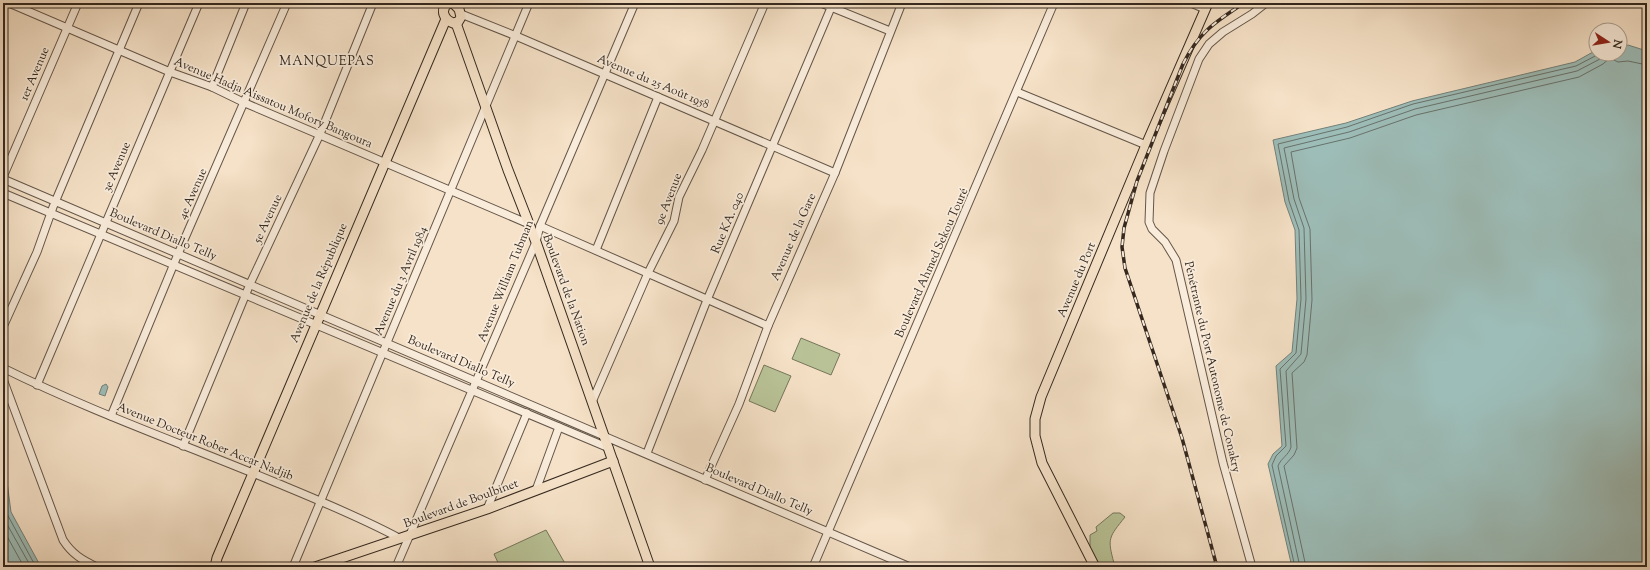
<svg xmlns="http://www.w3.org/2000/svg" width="1650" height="570" viewBox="0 0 1650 570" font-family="'Sorts Mill Goudy',serif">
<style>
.green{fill:#b9c498;stroke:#76765c}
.water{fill:#9dbdb8;stroke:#73817b}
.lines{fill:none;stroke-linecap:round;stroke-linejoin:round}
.shore{stroke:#68726c;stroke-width:1}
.minor-casing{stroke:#645649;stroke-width:9}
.major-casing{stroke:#34281f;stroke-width:11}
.minor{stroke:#f9ecdb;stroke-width:7}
.major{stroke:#f6e2c8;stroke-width:9}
.rail-casing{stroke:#34281f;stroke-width:3.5}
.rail{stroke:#f9ecdb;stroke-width:2;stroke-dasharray:6;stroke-linecap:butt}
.labels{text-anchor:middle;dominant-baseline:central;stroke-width:3.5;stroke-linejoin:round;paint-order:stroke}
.street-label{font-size:12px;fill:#34281f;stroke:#f9ecdb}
.neighbourhood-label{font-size:13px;letter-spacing:1px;fill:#34281f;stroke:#f9ecdb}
</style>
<rect width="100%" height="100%" fill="#f6e2c8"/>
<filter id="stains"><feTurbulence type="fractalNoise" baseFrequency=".005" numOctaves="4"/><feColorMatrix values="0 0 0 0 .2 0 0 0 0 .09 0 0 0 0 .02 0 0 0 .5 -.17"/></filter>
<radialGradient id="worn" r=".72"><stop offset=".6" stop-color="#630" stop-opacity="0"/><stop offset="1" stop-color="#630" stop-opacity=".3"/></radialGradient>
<!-- green -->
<g class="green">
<path d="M801,338L840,354L831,375L792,359Z"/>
<path d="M764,365L791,376L775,412L749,401Z"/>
<path d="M1113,513H1120L1125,517C1109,537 1107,538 1114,563L1123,567H1096L1090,549V535L1097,531L1096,527Z"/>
<path d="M546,530L567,567H500L494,554Z"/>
</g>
<!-- water -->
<g class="water">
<path d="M1628,45L1647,51V567H1292L1268,464L1273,454L1282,446L1276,366L1292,352L1297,299L1295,230L1285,202L1273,140L1346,123L1412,101L1575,62L1593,52L1596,51V54H1620V47Z"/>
<path d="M106,384L108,387L105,396L99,394L102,386Z"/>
<path d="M3,452L11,512L41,567H3Z"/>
</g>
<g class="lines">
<!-- shore -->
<g class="shore">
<path d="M3,483L7,514L36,567"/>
<path d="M3,517L31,567"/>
<path d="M3,529L24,567"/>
<path d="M1295,567L1272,465L1276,456L1286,446L1280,369L1296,353L1301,299L1299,230L1289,201L1278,144L1347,127L1413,104L1576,66L1599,54"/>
<path d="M1300,567L1278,466C1281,458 1289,455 1291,447L1286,371L1301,354L1306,299L1304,228L1294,199L1284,148L1349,132L1415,109L1577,71L1600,59L1604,54"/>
<path d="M1306,567L1284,466L1294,455L1297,448L1292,373L1304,362L1307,355L1312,300L1310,229L1299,198L1291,152L1350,138L1416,115L1579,77L1603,64L1610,58L1618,62L1628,61L1647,65"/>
</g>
<!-- minor casing -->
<g class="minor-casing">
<g id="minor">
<path d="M9,3L170,72L212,87L245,103L529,224"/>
<path d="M438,3L445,6"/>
<path d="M821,3L890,31"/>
<path d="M1191,3L1205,9"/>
<path d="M461,14L516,36L835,173"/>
<path d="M212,87L246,3"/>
<path d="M1017,92L1146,145"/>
<path d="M3,177L78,3"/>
<path d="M3,179L910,567"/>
<path d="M3,193L609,448"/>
<path d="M540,226L768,326"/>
<path d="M596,250L658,97"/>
<path d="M3,327L37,252L53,207L139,3"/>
<path d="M3,368C92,412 186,445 277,483C318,500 360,517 399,538"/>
<path d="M3,379L63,540C72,554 82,560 97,567"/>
<path d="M37,385L199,3"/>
<path d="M592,402L648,273L674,221L679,197L702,150L765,3"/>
<path d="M111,416L178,254L287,3"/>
<path d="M183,446L250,284L320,134L373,3"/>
<path d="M647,453L707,300L833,3"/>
<path d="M705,480L739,404L768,326L835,173L902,3"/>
<path d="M536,490L559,427"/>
<path d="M487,509L527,413"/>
<path d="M293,567L529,3"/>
<path d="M396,567L536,242L540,226L635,3"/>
<path d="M813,567L1054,3"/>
<path d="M1252,567L1223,463L1176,260L1165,242L1152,229L1149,222L1150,193L1164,151L1199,59L1209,44L1223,32L1252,14L1266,3"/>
</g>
</g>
<!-- major casing -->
<g class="major-casing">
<g id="major">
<path d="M449,3C439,9 444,20 453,23L458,22L461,17L459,9L453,3"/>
<path d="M456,23L508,170L536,242L650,567"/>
<path d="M215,567L217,558L446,19"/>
<path d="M315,567L487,509L613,461"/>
<path d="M1095,567L1042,463L1035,436V419L1041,397L1146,145L1208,3"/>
</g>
</g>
<!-- minor -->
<use href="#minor" class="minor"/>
<!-- major -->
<use href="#major" class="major"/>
<!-- rail casing -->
<g class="rail-casing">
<path id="rail" d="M1217,567L1182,438L1125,268L1122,247L1124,228L1137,181L1183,64C1199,32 1215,22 1244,3"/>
</g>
<!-- rail -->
<use href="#rail" class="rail"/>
</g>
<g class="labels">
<!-- street labels -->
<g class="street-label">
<text transform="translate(35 74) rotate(-67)">1er Avenue</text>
<text transform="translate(653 82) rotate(23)">Avenue du 25 Août 1958</text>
<text transform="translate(273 103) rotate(23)">Avenue Hadja Aissatou Mofory Bangoura</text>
<text transform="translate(117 167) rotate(-67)">3e Avenue</text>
<text transform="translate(193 194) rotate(-66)">4e Avenue</text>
<text transform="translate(669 199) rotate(-69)">9e Avenue</text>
<text transform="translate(268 219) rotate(-65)">5e Avenue</text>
<text transform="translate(728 223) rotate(-67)">Rue KA. 040</text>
<text transform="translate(163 235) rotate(23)">Boulevard Diallo Telly</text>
<text transform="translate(794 237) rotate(-66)">Avenue de la Gare</text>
<text transform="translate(932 263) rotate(-66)">Boulevard Ahmed Sekou Touré</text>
<text transform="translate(1077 280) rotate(-67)">Avenue du Port</text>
<text transform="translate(401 281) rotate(-67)">Avenue du 3 Avril 1984</text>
<text transform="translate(506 281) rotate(-68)">Avenue William Tubman</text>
<text transform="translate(319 283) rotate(-67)">Avenue de la République</text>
<text transform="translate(566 290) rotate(70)">Boulevard de la Nation</text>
<text transform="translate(461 362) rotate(23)">Boulevard Diallo Telly</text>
<text transform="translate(1212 367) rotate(77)">Pénétrante du Port Autonome de Conakry</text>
<text transform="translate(205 442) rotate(22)">Avenue Docteur Rober Accar Nadjib</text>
<text transform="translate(759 490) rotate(23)">Boulevard Diallo Telly</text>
<text transform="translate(461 504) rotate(-20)">Boulevard de Boulbinet</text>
</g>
<!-- neighbourhood labels -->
<g class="neighbourhood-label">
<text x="327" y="62">MANQUEPAS</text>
</g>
</g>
<!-- margin -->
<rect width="1650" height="570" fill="none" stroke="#f6e2c8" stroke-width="16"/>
<rect x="4" y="4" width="1642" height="562" fill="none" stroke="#34281f" stroke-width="2"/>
<rect x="8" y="8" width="1634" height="554" fill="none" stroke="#34281f"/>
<!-- north arrow -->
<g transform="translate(1608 42) rotate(102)"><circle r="19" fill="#f9ecdb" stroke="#aa9e90"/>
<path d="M0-3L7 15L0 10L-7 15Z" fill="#8f2418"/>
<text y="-6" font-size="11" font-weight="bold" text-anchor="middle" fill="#34281f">N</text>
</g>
<rect width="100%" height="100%" filter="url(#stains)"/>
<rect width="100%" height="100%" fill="url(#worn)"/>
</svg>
